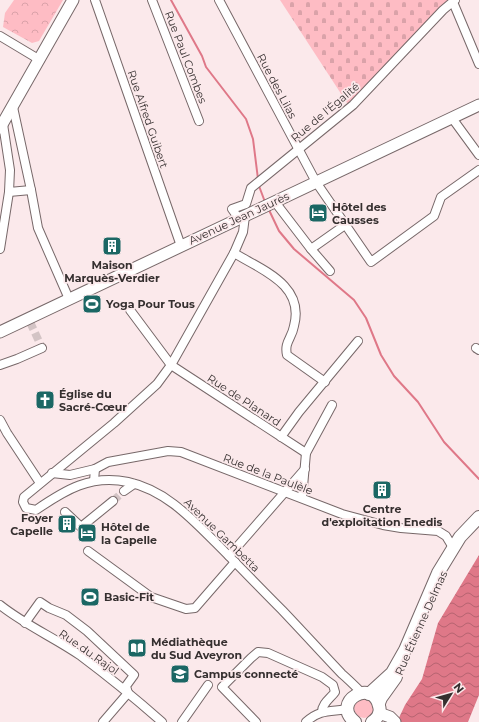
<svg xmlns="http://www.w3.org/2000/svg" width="479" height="722" viewBox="0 0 479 722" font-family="Montserrat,sans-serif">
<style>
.grass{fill:#febcc4}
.forest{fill:url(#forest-crowns)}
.cemetery{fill:url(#cemetery-stones)}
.water{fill:url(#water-waves)}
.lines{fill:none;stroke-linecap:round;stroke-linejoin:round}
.stream{stroke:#df7888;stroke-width:2}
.minor-tunnel{stroke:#d3c4c5;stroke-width:8;stroke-dasharray:8 4;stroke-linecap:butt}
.minor-casing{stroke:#776869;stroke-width:10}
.secondary-casing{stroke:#776869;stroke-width:13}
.primary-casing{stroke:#776869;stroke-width:14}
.minor{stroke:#fff;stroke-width:8}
.secondary{stroke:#fff;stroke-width:11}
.primary{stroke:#fff;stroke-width:12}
.labels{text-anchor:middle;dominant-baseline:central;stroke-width:3.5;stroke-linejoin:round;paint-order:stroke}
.street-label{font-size:11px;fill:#352f2f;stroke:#fbe9eb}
.poi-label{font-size:11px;font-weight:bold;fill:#352f2f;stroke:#fbe9eb;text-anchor:start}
</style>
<defs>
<pattern id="forest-crowns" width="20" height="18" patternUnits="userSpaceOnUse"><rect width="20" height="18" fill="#febcc4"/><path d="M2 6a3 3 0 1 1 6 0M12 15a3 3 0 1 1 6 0" fill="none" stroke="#daa2a9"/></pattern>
<pattern id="cemetery-stones" width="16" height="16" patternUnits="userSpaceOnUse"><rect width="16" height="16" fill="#febcc4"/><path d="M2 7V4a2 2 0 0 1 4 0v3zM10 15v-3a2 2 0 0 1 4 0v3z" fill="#daa2a9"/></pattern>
<pattern id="water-waves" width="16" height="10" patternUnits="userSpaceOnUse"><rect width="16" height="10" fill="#df7888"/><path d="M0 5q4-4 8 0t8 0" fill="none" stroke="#b66370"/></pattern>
</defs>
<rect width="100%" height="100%" fill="#fbe9eb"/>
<!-- grass -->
<circle class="grass" cx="364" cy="708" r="10"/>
<!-- forest -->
<path class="forest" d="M14,0H63L39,41L32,43L3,27L5,13Z"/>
<!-- cemetery -->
<path class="cemetery" d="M280,0H449L349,106Z"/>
<!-- water -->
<path class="water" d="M479,555V695L468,722H397L405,705L422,679L438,623Z"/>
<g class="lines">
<!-- stream -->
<g class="stream">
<path d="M171,0L202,56L206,67L246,119L253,139L258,179"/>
<path d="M259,186L265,202"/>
<path d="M269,210L279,231L294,249L354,300L366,318L381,355L394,376L418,402L444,442L479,479"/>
</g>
<!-- minor-tunnel -->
<g class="minor-tunnel">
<path d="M30,322L42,348"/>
<path d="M113,501L124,491"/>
</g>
<!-- minor casing -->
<g class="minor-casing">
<g id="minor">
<path d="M95,0L181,246"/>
<path d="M152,0L199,121"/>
<path d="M219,0L316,182L371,262L434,216L441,197L479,170"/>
<path d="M453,2L479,64"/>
<path d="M0,36L40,60"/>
<path d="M13,107L31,190L38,228L69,299"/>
<path d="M452,118L479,155"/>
<path d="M3,124L10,170L9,192L31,190"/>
<path d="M275,202L311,249L330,271"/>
<path d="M245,216L243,232L234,253L171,365L157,384L114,423L24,497L23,502L26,508L36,510C65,490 91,474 128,482C165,490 191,518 216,543C238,565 260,588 282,610C302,631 322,653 342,674C349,680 355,686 362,693"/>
<path d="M239,219L232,209L246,204L251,188L353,105L443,10L455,0"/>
<path d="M0,249L9,192"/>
<path d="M311,249L345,225"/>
<path d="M234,253C262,270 305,285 294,326C292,338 284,342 287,355L325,382"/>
<path d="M130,310L171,365L306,453"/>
<path d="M476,348L479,350"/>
<path d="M0,365L17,359L42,348"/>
<path d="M0,420L7,433L40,483"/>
<path d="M281,437L299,412L358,341"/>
<path d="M52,473L70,475L95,469"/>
<path d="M94,481L95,469L108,462L168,451L181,452L342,514L383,525L401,528L438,531L446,536L452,546L451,552"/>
<path d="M124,491L134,484"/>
<path d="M302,498L306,453L332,405"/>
<path d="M65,512L81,527L113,501"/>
<path d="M88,551L151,597L186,609L195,608L235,562"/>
<path d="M229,556L305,469"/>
<path d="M0,605C25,625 55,638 81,656C109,677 136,699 162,722"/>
<path d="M25,623L40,602L49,608L66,615L87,631L134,675L126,686L128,693"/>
<path d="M103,722L128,693"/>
<path d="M182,722L208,685"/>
<path d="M256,722L222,687L251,658L258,652L268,653L322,677L333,685L335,692C331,698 322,703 322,712"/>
<path d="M306,722C320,709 330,712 348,709"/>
</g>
</g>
<!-- secondary casing -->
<g class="secondary-casing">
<g id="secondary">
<path d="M0,128L73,0"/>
<path d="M0,332L479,105"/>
<path d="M379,713L390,717L395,722"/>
</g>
</g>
<!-- primary casing -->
<g class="primary-casing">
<g id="primary">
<path d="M369,694L392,673L405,650L438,573L460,537L479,517"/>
<path d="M379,703L381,698L396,677"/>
<path d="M355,722C330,702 373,677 379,706C381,712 378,718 372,722"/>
</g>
</g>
<!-- minor -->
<use href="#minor" class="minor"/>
<!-- secondary -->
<use href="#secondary" class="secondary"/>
<!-- primary -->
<use href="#primary" class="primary"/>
</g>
<!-- icons -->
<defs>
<g id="hotel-square" transform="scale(1)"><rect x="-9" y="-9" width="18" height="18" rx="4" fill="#1b6764" stroke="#fbe9eb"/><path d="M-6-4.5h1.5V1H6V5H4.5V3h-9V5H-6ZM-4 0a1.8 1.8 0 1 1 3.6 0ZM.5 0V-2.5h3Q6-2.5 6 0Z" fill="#fff"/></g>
<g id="building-square" transform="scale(1)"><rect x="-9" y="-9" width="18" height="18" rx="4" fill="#1b6764" stroke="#fbe9eb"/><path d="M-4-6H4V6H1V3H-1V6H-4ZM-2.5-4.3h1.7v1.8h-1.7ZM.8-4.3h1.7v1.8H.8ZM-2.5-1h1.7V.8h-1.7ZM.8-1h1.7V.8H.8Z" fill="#fff"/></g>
<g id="stadium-square" transform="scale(1)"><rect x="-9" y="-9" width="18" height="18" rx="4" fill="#1b6764" stroke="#fbe9eb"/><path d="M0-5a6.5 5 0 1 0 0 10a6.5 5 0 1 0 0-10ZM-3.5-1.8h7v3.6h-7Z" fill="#fff"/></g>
<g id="church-square" transform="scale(1)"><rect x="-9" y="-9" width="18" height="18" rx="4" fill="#1b6764" stroke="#fbe9eb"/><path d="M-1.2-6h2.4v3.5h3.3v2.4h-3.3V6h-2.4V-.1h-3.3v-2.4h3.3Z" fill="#fff"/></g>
<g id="library-square" transform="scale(1)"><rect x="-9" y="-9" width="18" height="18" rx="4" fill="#1b6764" stroke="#fbe9eb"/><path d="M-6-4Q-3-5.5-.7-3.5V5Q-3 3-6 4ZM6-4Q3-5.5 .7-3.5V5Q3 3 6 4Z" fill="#fff"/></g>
<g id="university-square" transform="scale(1)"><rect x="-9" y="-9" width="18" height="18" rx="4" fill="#1b6764" stroke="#fbe9eb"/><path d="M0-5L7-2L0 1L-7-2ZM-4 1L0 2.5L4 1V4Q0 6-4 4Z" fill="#fff"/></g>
</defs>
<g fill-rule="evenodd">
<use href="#hotel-square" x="318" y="213"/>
<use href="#building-square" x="112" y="246"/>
<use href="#stadium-square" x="92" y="304"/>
<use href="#church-square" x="45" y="400"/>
<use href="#building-square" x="382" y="490"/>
<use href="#building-square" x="67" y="524"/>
<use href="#hotel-square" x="87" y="533"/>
<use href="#stadium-square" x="90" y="597"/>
<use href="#library-square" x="137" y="648"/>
<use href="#university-square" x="180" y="674"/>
</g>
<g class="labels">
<!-- street labels -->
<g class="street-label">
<text transform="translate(186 57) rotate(69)">Rue Paul Combes</text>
<text transform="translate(277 86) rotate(62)">Rue des Lilas</text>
<text transform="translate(325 112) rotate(-40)">Rue de l'Égalité</text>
<text transform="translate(148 119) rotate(71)">Rue Alfred Guibert</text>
<text transform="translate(239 218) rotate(-25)">Avenue Jean Jaurès</text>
<text transform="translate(244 400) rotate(33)">Rue de Planard</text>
<text transform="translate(268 474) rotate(21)">Rue de la Paulèle</text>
<text transform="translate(222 535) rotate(44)">Avenue Gambetta</text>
<text transform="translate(421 623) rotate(-66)">Rue Étienne Delmas</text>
<text transform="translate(89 652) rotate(35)">Rue du Rajol</text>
</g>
<!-- poi labels -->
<g class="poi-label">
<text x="332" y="207">Hôtel des<tspan x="332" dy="13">Causses</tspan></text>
<text x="112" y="265" text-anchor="middle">Maison<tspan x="112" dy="13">Marquès-Verdier</tspan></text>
<text x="106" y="304">Yoga Pour Tous</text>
<text x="59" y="394">Église du<tspan x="59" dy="13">Sacré-Cœur</tspan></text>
<text x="382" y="509" text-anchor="middle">Centre<tspan x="382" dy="13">d'exploitation Enedis</tspan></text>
<text x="53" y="518" text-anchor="end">Foyer<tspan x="53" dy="13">Capelle</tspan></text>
<text x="101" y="527">Hôtel de<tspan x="101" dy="13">la Capelle</tspan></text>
<text x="104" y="597">Basic-Fit</text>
<text x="151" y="642">Médiathèque<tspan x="151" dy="13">du Sud Aveyron</tspan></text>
<text x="194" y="674">Campus connecté</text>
</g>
</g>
<!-- north arrow -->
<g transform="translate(451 694) rotate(53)" stroke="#fbe9eb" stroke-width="3" paint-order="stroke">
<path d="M0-3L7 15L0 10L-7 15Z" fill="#352f2f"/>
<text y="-6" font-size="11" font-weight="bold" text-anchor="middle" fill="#352f2f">N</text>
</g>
</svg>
